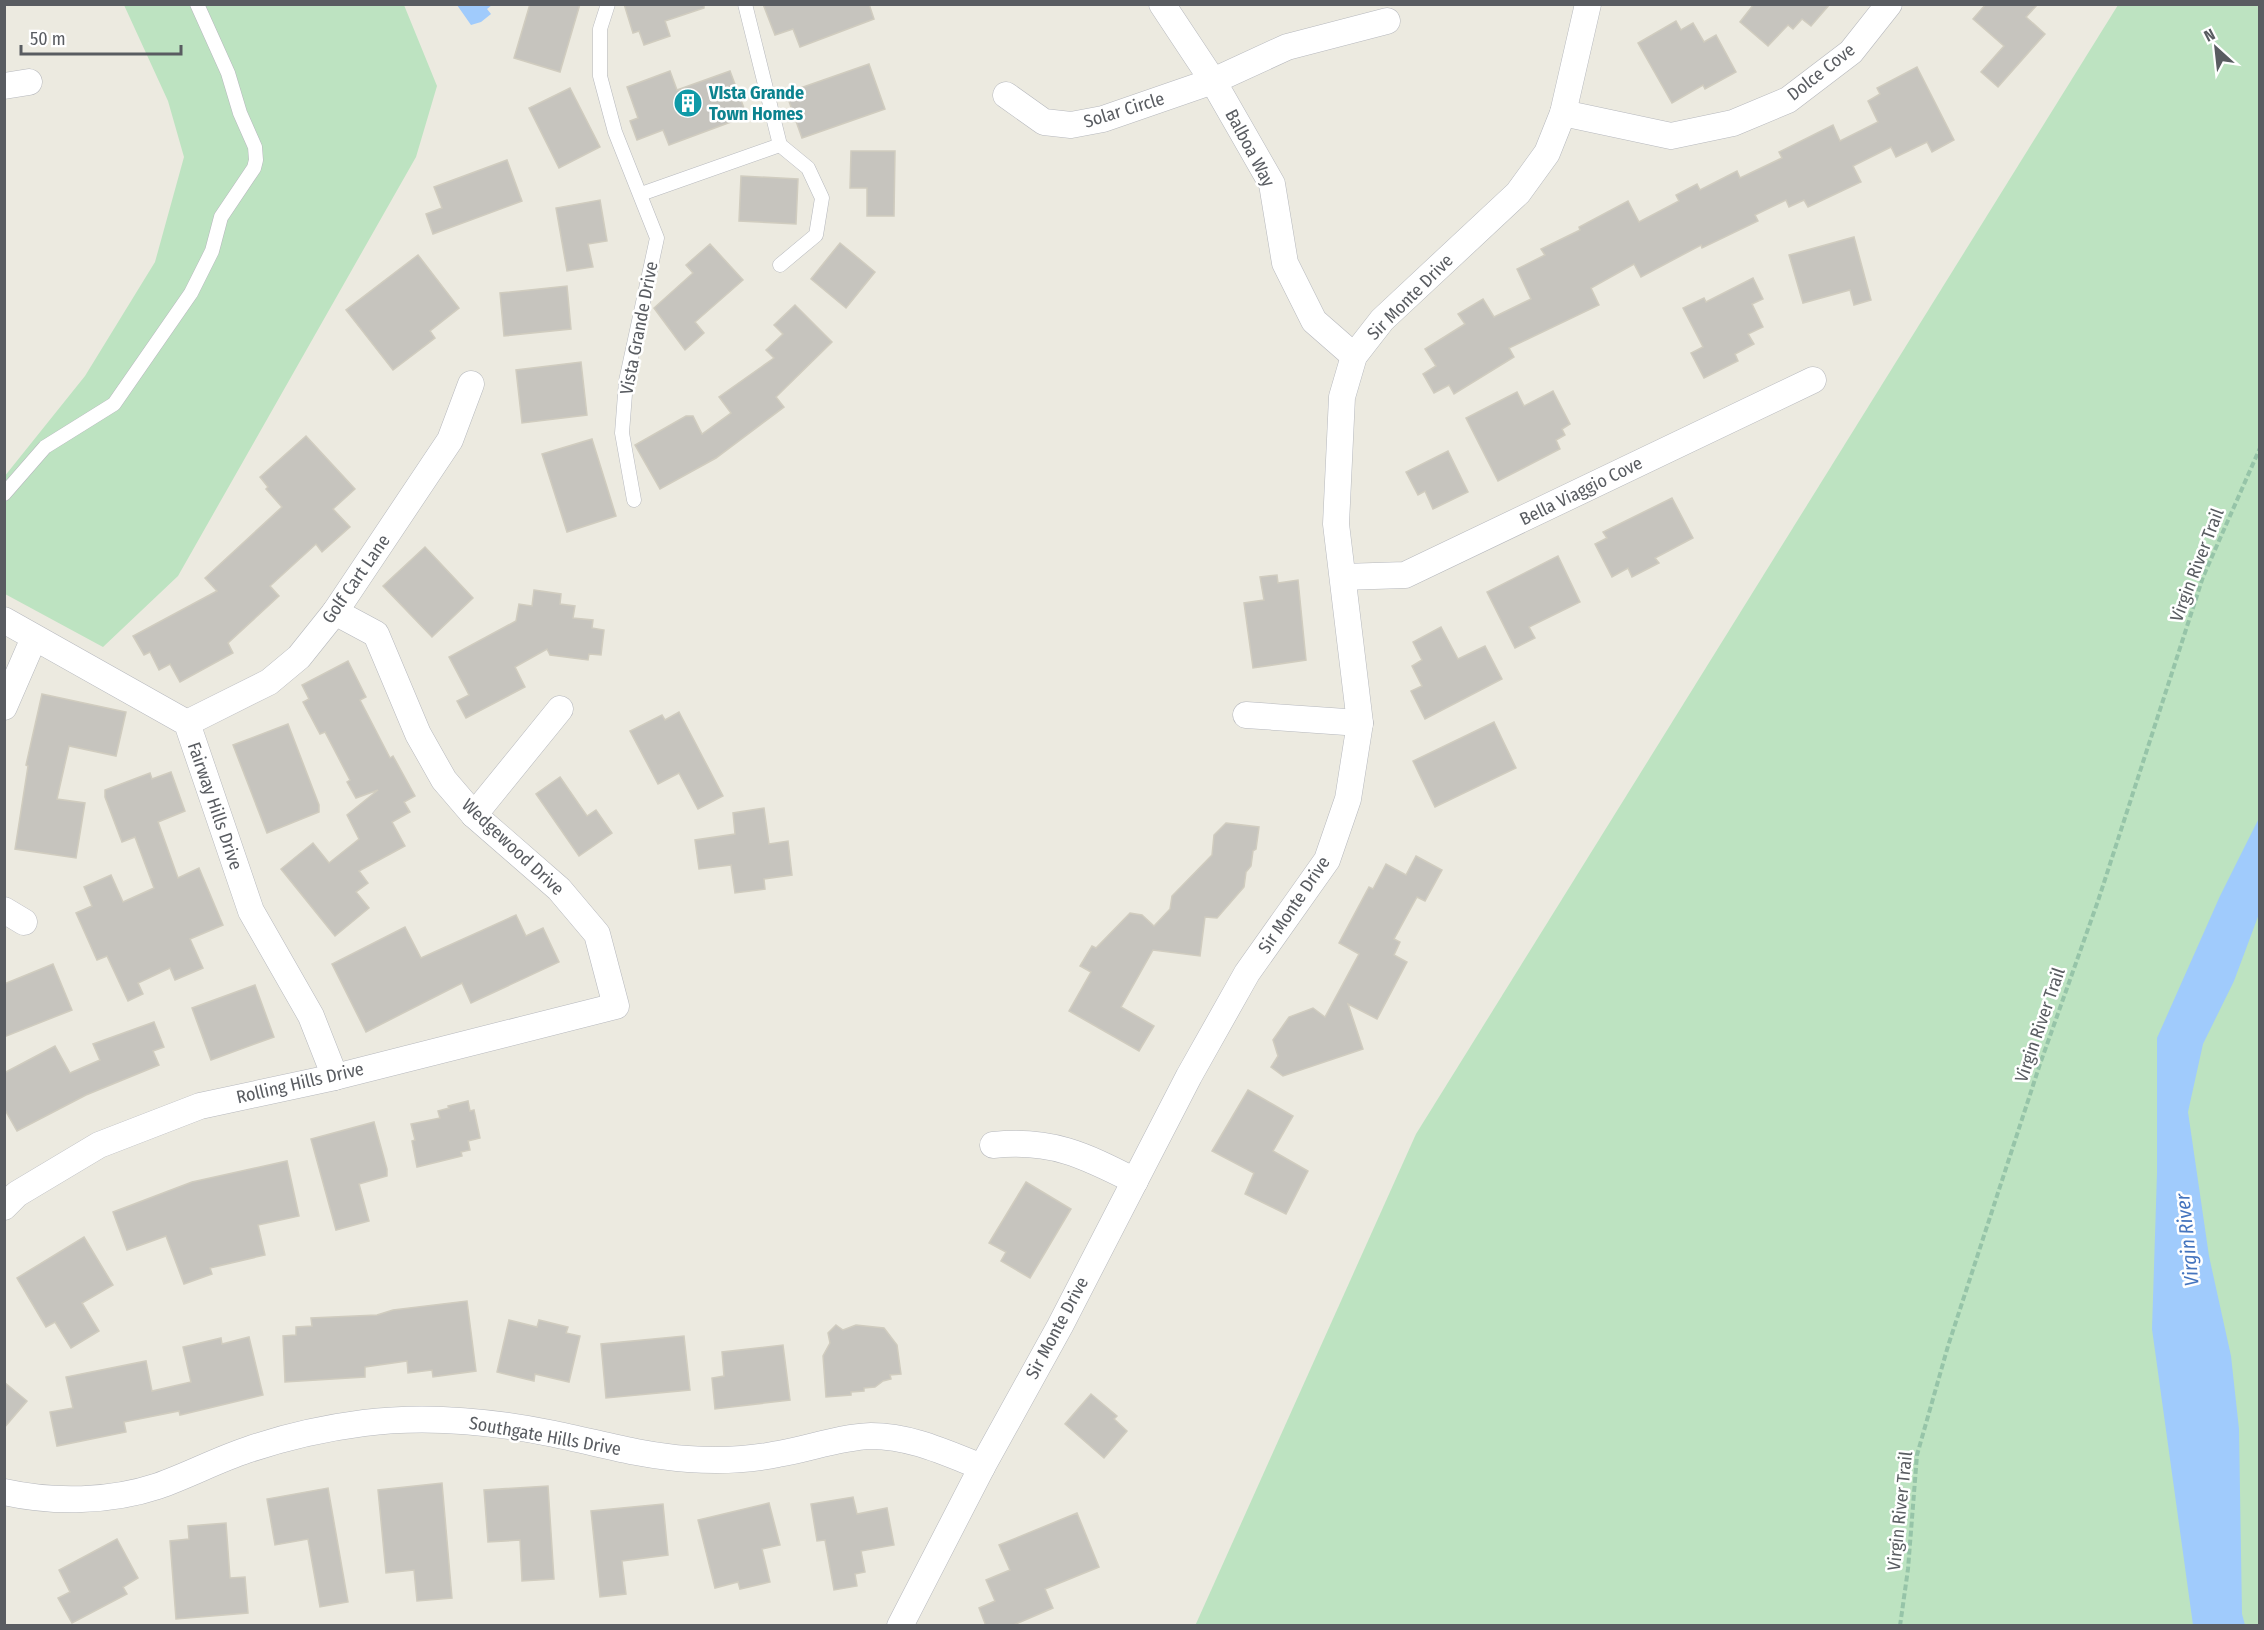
<svg xmlns="http://www.w3.org/2000/svg" width="2264" height="1630" viewBox="0 0 2264 1630" font-family="'Fira Sans Condensed',sans-serif">
<style>
.green{fill:#bde3c1}
.water{fill:#a0cbfc}
.building{fill:#c6c4be;stroke:#d0ccbf;stroke-width:1.5}
.lines{fill:none;stroke-linecap:round;stroke-linejoin:round}
.lane-casing{stroke:#b6b8bd;stroke-width:15}
.street-casing{stroke:#b6b8bd;stroke-width:27}
.path{stroke:#96c4a8;stroke-width:4;stroke-dasharray:6 3;stroke-linecap:butt}
.lane{stroke:#fff;stroke-width:14}
.street{stroke:#fff;stroke-width:26}
.labels{text-anchor:middle;dominant-baseline:central;stroke-width:5;stroke-linejoin:round;paint-order:stroke}
.street-label{font-size:18px;fill:#595c61;stroke:#fff}
.culture-label{font-size:18px;font-weight:bold;fill:#0d838f;stroke:#fff;text-anchor:start}
.water-label{font-size:20px;font-style:italic;fill:#4474be;stroke:#fff}
</style>
<rect width="100%" height="100%" fill="#eceae0"/>
<!-- green -->
<g class="green">
<path d="M124,5H404L437,86L416,157L178,576L103,647L5,594L4,477L85,376L155,262L184,157L168,101Z"/>
<path d="M2118,5H2259V1625L1195,1626L1416,1134Z"/>
</g>
<!-- water -->
<g class="water">
<path d="M457,5H492L487,9L491,14L481,22L471,25Z"/>
<path d="M2259,818V914L2234,981L2203,1044L2188,1112L2209,1256L2231,1356L2239,1429L2242,1614L2245,1625H2193L2152,1329L2157,1173V1038L2220,896Z"/>
</g>
<!-- building -->
<g class="building">
<path d="M530,4H580L560,72L514,58Z"/>
<path d="M624,4H704V8L665,21L670,36L644,45L639,31L633,33Z"/>
<path d="M763,4H869L874,19L800,47L793,29L775,35Z"/>
<path d="M1754,4H1830L1811,26L1802,19L1793,29L1788,25L1768,46L1740,22Z"/>
<path d="M1986,4H2038L2026,17L2045,34L1998,87L1981,72L2004,46L1973,19Z"/>
<path d="M1676,21L1681,30L1693,23L1704,42L1716,35L1736,72L1705,89L1703,85L1672,103L1638,43Z"/>
<path d="M869,64L885,109L802,138L786,93Z"/>
<path d="M1917,67L1954,140L1932,152L1927,142L1896,157L1891,147L1853,166L1861,182L1808,207L1804,200L1789,207L1786,200L1755,215L1758,221L1702,248L1701,245L1641,277L1634,264L1591,288L1599,305L1509,348L1514,357L1454,394L1449,385L1434,393L1423,374L1436,366L1425,349L1465,324L1458,314L1483,299L1494,317L1531,299L1517,269L1545,255L1541,249L1580,230L1579,227L1628,201L1639,222L1679,201L1676,195L1697,184L1700,190L1737,171L1740,178L1782,158L1779,152L1833,125L1840,141L1878,122L1868,101L1880,94L1877,88Z"/>
<path d="M670,71L677,90L730,71L747,116L669,145L663,130L637,140L630,121L638,118L627,87Z"/>
<path d="M570,88L600,147L559,168L529,108Z"/>
<path d="M851,151H895L894,216H867V188H850Z"/>
<path d="M507,160L522,201L433,234L426,214L442,208L434,187Z"/>
<path d="M741,176L798,179L796,224L739,221Z"/>
<path d="M600,200L607,241L588,244L593,267L567,271L556,208Z"/>
<path d="M1854,237L1871,300L1854,305L1850,290L1803,303L1789,255Z"/>
<path d="M840,243L875,272L846,308L811,279Z"/>
<path d="M710,244L743,280L695,322L704,333L685,350L654,308L693,273L686,265Z"/>
<path d="M418,255L459,308L430,331L435,338L393,370L346,310Z"/>
<path d="M1753,278L1763,299L1752,304L1763,327L1748,334L1754,344L1735,354L1738,361L1704,378L1691,353L1703,347L1683,308L1704,298L1706,302Z"/>
<path d="M567,286L571,329L504,336L500,293Z"/>
<path d="M795,305L832,342L776,397L784,407L716,458L660,489L635,445L686,416H693L702,434L731,413L719,397L774,358L766,350L783,334L774,325Z"/>
<path d="M581,362L587,415L522,423L516,370Z"/>
<path d="M1553,391L1570,424L1562,429L1565,435L1556,440L1560,449L1498,481L1466,418L1517,392L1524,406Z"/>
<path d="M306,436L355,489L333,509L350,527L322,552L316,544L270,586L279,596L228,643L233,653L180,682L170,664L159,670L150,652L144,655L133,636L217,591L205,578L282,507L266,489L268,487L260,477Z"/>
<path d="M592,439L616,516L567,532L542,454Z"/>
<path d="M1448,451L1468,492L1433,509L1425,491L1418,495L1406,472Z"/>
<path d="M1672,498L1693,538L1655,558L1659,563L1632,577L1628,568L1612,577L1595,544L1607,538L1603,532Z"/>
<path d="M425,547L473,598L432,637L383,586Z"/>
<path d="M1558,556L1580,602L1529,627L1535,638L1515,648L1487,592Z"/>
<path d="M1277,575L1278,583L1298,580L1306,660L1253,668L1244,603L1264,600L1260,577Z"/>
<path d="M534,590L561,594L560,604L575,606L573,618L593,620L592,628L604,630L601,655L589,654L588,660L550,655L547,649L515,667L525,687L466,718L457,701L469,695L449,657L516,621L519,604L532,606Z"/>
<path d="M1441,627L1458,659L1485,646L1502,679L1425,719L1411,691L1422,686L1412,666L1422,660L1413,642Z"/>
<path d="M348,661L366,697L360,700L390,758L393,756L415,796L404,802L410,812L392,822L405,846L359,871L368,883L356,892L369,908L335,936L281,869L313,843L329,863L359,839L347,815L378,790L356,798L347,782L350,780L325,732L320,734L303,702L309,699L302,685Z"/>
<path d="M42,694L126,712L116,756L69,746L57,799L85,803L76,858L15,849L28,766L26,765Z"/>
<path d="M679,712L723,796L698,809L679,773L658,784L630,731L662,715L665,720Z"/>
<path d="M1494,722L1516,768L1435,807L1413,761Z"/>
<path d="M288,724L319,805V812L267,833L233,745Z"/>
<path d="M171,772L185,811L158,822L178,878L199,868L223,925L190,939L203,968L175,980L170,968L138,983L143,994L128,1001L107,956L97,960L76,913L92,906L84,887L111,875L123,902L154,888L135,837L122,842L105,797V790L150,773L152,779Z"/>
<path d="M560,777L587,816L596,810L612,833L579,856L536,794Z"/>
<path d="M764,808L769,844L788,841L792,875L764,879L765,889L735,893L731,865L699,869L695,840L735,834L733,813Z"/>
<path d="M1226,823L1259,827L1256,849L1253,851L1251,866L1246,872L1244,887L1217,918L1205,917L1200,956L1153,950L1121,1007L1154,1026L1139,1051L1069,1011L1091,972L1080,966L1092,946L1096,948L1130,913L1142,915L1154,926L1170,909L1172,896L1212,855L1214,835Z"/>
<path d="M1416,856L1442,870L1425,901L1417,897L1394,939L1400,942L1394,955L1407,962L1377,1019L1348,1004L1363,1049L1283,1076L1271,1067L1278,1056L1273,1040L1289,1017L1313,1008L1325,1017L1359,954L1339,943L1369,887L1373,889L1386,864L1406,875Z"/>
<path d="M516,915L526,936L543,928L559,962L471,1003L462,983L366,1032L332,964L405,927L421,958Z"/>
<path d="M53,964L72,1010L4,1037V984Z"/>
<path d="M255,985L274,1037L211,1060L192,1008Z"/>
<path d="M154,1022L164,1047L153,1051L159,1065L86,1095L17,1131L4,1108V1073L55,1046L70,1073L100,1060L93,1044Z"/>
<path d="M1248,1090L1293,1116L1273,1151L1308,1171L1286,1214L1245,1194L1254,1173L1212,1151Z"/>
<path d="M468,1101L470,1111L474,1110L480,1138L468,1141L470,1150L461,1152L462,1156L417,1167L412,1141L415,1140L411,1124L440,1118L438,1111L449,1108L448,1106Z"/>
<path d="M374,1122L387,1169V1176L359,1184L369,1221L336,1230L311,1139Z"/>
<path d="M287,1161L299,1216L258,1225L265,1255L210,1268L212,1274L184,1284L166,1236L127,1250L113,1212L192,1182Z"/>
<path d="M1026,1182L1071,1209L1030,1278L1001,1261L1006,1252L989,1243Z"/>
<path d="M84,1237L113,1285L82,1303L99,1331L71,1348L55,1322L46,1327L17,1278Z"/>
<path d="M467,1301L476,1371L433,1377L432,1370L408,1373L407,1361L365,1367V1377L285,1382L283,1336L296,1335V1327L312,1326L311,1318L377,1315L393,1310Z"/>
<path d="M509,1320L537,1327L539,1320L568,1327L566,1333L580,1336L569,1382L535,1374L534,1381L497,1372Z"/>
<path d="M836,1325L843,1330L856,1325L884,1328L897,1345L901,1374L890,1375L891,1379L883,1381L875,1387L864,1388V1391L851,1392V1395L826,1397L823,1356L830,1343L828,1333Z"/>
<path d="M684,1336L690,1390L606,1398L601,1344Z"/>
<path d="M249,1337L263,1395L180,1415L179,1411L124,1422L126,1432L57,1446L50,1412L73,1408L66,1377L146,1361L152,1391L191,1382L183,1347L221,1338L222,1344Z"/>
<path d="M783,1345L790,1400L715,1409L712,1378L724,1376L722,1352Z"/>
<path d="M4,1382L27,1401L4,1428Z"/>
<path d="M1091,1394L1117,1416L1114,1419L1127,1431L1104,1458L1065,1424Z"/>
<path d="M442,1483L452,1598L417,1601L414,1570L386,1573L378,1490Z"/>
<path d="M548,1486L554,1579L522,1581L520,1540L488,1542L484,1490Z"/>
<path d="M328,1488L348,1602L320,1607L308,1539L275,1545L267,1499Z"/>
<path d="M853,1497L857,1514L887,1508L894,1545L861,1551L865,1572L855,1574L857,1586L834,1590L825,1540L817,1541L811,1504Z"/>
<path d="M769,1503L780,1545L762,1549L770,1582L740,1589L738,1582L715,1588L698,1520Z"/>
<path d="M663,1504L668,1555L622,1561L626,1594L600,1597L591,1511Z"/>
<path d="M1077,1513L1099,1567L1045,1589L1053,1608L1011,1626H986L979,1608L995,1601L986,1580L1010,1570L999,1545Z"/>
<path d="M226,1523L230,1578L245,1577L248,1613L176,1619L170,1541L189,1539L188,1526Z"/>
<path d="M117,1539L138,1578L123,1587L127,1594L72,1623L58,1598L70,1592L59,1570Z"/>
</g>
<g class="lines">
<!-- lane casing -->
<g class="lane-casing">
<g id="lane">
<path d="M608,4L600,29V76L615,132L657,238L626,381L622,433L634,500"/>
<path d="M745,4L780,145L808,168L822,198L816,235L780,265"/>
<path d="M641,194L780,145"/>
<path d="M4,494L45,447L114,404L191,293L212,251L221,217L254,168L256,160L255,147L240,113L228,73L197,4"/>
</g>
</g>
<!-- street casing -->
<g class="street-casing">
<g id="street">
<path d="M1162,4L1213,81L1272,184L1285,263L1314,321L1354,356"/>
<path d="M4,86L29,82"/>
<path d="M1006,95L1044,122L1071,125L1103,119L1213,81L1287,47L1387,21"/>
<path d="M1563,113L1671,136L1733,123L1788,100L1851,52L1889,4"/>
<path d="M1343,577L1405,575L1813,380"/>
<path d="M4,620L187,723L251,911L311,1016L335,1077"/>
<path d="M4,707L34,638"/>
<path d="M1246,715L1360,723"/>
<path d="M187,723L269,682L299,657L335,612L450,440L471,384"/>
<path d="M474,815L560,709"/>
<path d="M4,910L24,922"/>
<path d="M993,1145C1051,1139 1084,1155 1135,1181"/>
<path d="M4,1207L17,1194L99,1145L200,1106L335,1077L616,1006L597,934L559,889L474,815L444,780L418,734L376,634L335,612"/>
<path d="M4,1492C54,1503 110,1502 158,1486C189,1475 217,1460 247,1450C285,1437 325,1428 364,1423C426,1415 489,1421 549,1433C596,1442 640,1456 688,1459C717,1461 749,1460 778,1454C809,1449 839,1437 871,1436C911,1436 946,1453 982,1467"/>
<path d="M900,1626L982,1467L1060,1326L1189,1076L1247,973L1327,860L1348,799L1360,723L1336,524L1342,397L1354,356L1382,320L1518,193L1547,153L1563,113L1588,4"/>
</g>
</g>
<!-- path -->
<path class="path" d="M1900,1626L1908,1569L1917,1455L1948,1346L2040,1064L2098,901L2203,577L2260,448"/>
<!-- lane -->
<use href="#lane" class="lane"/>
<!-- street -->
<use href="#street" class="street"/>
</g>
<!-- icons -->
<defs>
<g id="building-disc" transform="scale(1.5)"><circle r="9.5" fill="#0f9aa8" stroke="#fff"/><path d="M-4-6H4V6H1V3H-1V6H-4ZM-2.5-4.3h1.7v1.8h-1.7ZM.8-4.3h1.7v1.8H.8ZM-2.5-1h1.7V.8h-1.7ZM.8-1h1.7V.8H.8Z" fill="#fff"/></g>
</defs>
<g fill-rule="evenodd">
<use href="#building-disc" x="688" y="103"/>
</g>
<g class="labels">
<!-- street labels -->
<g class="street-label">
<text transform="translate(1821 72) rotate(-38)">Dolce Cove</text>
<text transform="translate(1124 110) rotate(-17)">Solar Circle</text>
<text transform="translate(1250 148) rotate(62)">Balboa Way</text>
<text transform="translate(1410 297) rotate(-45)">Sir Monte Drive</text>
<text transform="translate(639 328) rotate(-79)">Vista Grande Drive</text>
<text transform="translate(1581 491) rotate(-26)">Bella Viaggio Cove</text>
<text transform="translate(2197 565) rotate(-69)">Virgin River Trail</text>
<text transform="translate(356 579) rotate(-55)">Golf Cart Lane</text>
<text transform="translate(215 806) rotate(71)">Fairway Hills Drive</text>
<text transform="translate(513 847) rotate(43)">Wedgewood Drive</text>
<text transform="translate(1294 905) rotate(-56)">Sir Monte Drive</text>
<text transform="translate(2040 1025) rotate(-71)">Virgin River Trail</text>
<text transform="translate(300 1083) rotate(-13)">Rolling Hills Drive</text>
<text transform="translate(1057 1328) rotate(-62)">Sir Monte Drive</text>
<text transform="translate(545 1436) rotate(10)">Southgate Hills Drive</text>
<text transform="translate(1900 1511) rotate(-84)">Virgin River Trail</text>
</g>
<!-- culture labels -->
<g class="culture-label">
<text x="709" y="93">VIsta Grande<tspan x="709" dy="21">Town Homes</tspan></text>
</g>
<!-- water labels -->
<g class="water-label">
<text transform="translate(2187 1240) rotate(-96)">Virgin River</text>
</g>
</g>
<!-- border -->
<rect width="2264" height="1630" fill="none" stroke="#595c61" stroke-width="12"/>
<!-- north arrow -->
<g transform="translate(2216 48) rotate(333)" stroke="#ffffff" stroke-width="4.5" paint-order="stroke">
<path d="M0-4.5L10 22L0 15L-10 22Z" fill="#595c61"/>
<text y="-9" font-size="16" font-weight="bold" text-anchor="middle" fill="#595c61">N</text>
</g>
<!-- scale -->
<path d="M21 45v9h160v-9" fill="none" stroke="#595c61" stroke-width="3"/>
<text x="30" y="45" font-size="18" fill="#595c61" stroke="#ffffff" stroke-width="4.5" paint-order="stroke">50 m</text>
</svg>
